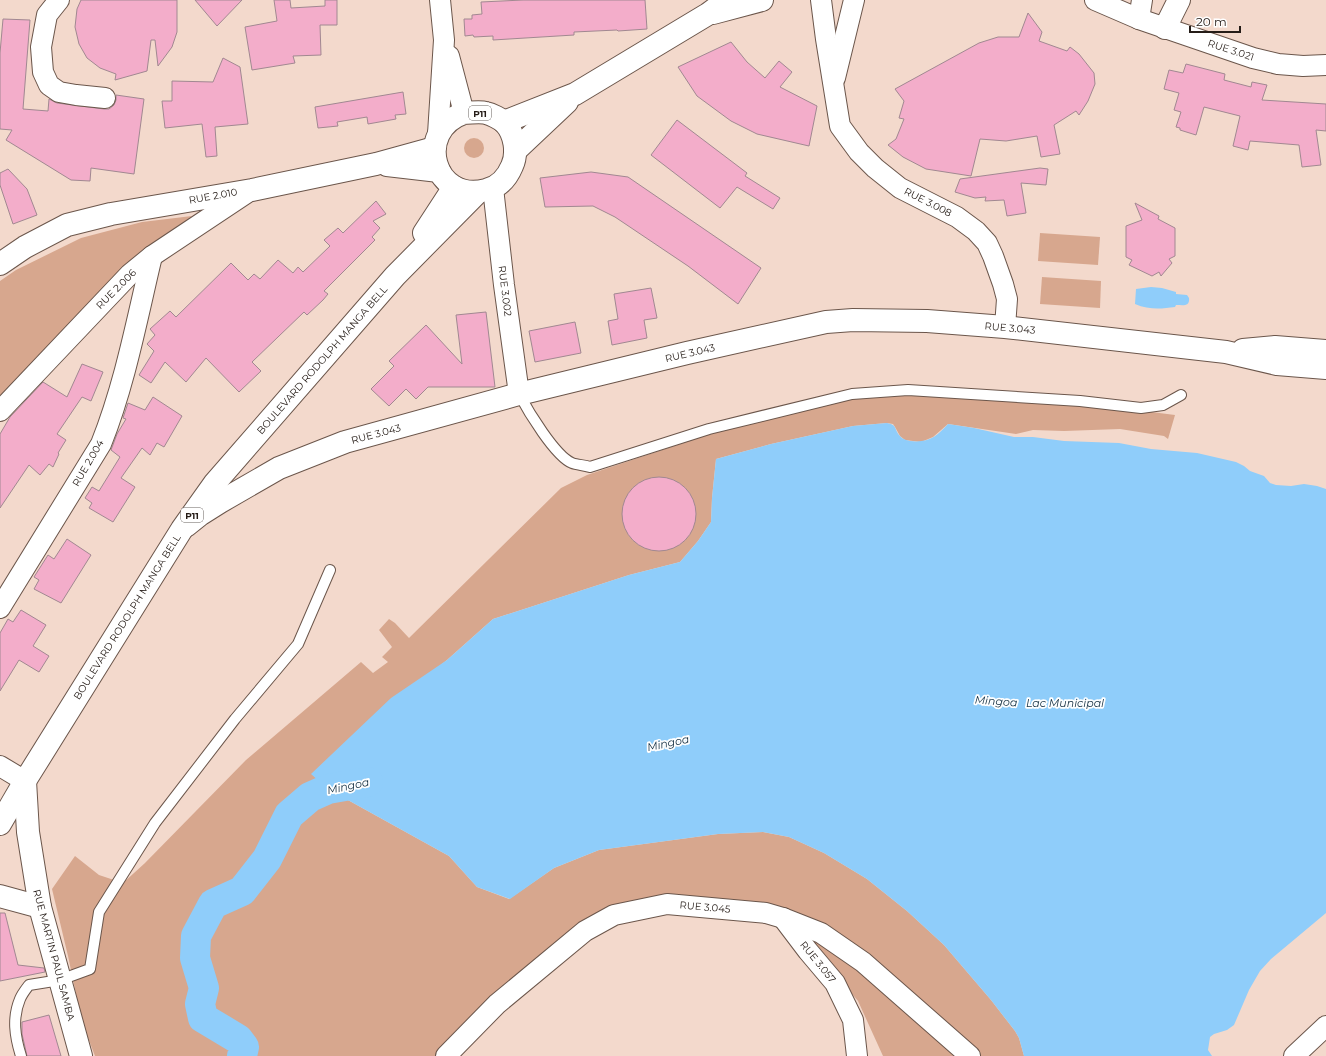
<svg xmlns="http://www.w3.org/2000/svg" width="1326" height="1056" viewBox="0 0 1326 1056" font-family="Montserrat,sans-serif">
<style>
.green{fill:#d7a78e}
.water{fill:#8fcdfa}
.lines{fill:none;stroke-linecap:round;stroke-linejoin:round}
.river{stroke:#8fcdfa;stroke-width:30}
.building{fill:#f3adca;stroke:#a18891}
.service-casing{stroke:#6b564b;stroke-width:12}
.minor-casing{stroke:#6b564b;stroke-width:22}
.tertiary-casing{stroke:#6b564b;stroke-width:24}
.secondary-casing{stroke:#6b564b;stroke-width:24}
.primary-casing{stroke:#6b564b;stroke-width:24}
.service{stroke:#fff;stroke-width:10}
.minor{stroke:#fff;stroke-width:20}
.tertiary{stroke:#fff;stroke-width:22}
.secondary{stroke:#fff;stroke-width:22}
.primary{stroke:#fff;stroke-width:22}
.labels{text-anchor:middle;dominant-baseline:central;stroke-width:3.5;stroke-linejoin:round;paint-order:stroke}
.shield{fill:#fff;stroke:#66605d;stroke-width:1}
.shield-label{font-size:9px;font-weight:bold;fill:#251c17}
.street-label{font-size:10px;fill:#251c17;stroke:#fff}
.water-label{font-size:11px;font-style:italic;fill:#132f42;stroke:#fff}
</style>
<rect width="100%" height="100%" fill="#f3d9cc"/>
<!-- green -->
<g class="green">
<circle cx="474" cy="148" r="10"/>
<path d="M192,216L102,289L0,403V281L16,270L81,238L142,222Z"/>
<path d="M1040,233L1100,237L1098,265L1038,261Z"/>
<path d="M1042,277L1101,281L1100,308L1040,304Z"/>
<path d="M904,395L1081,403L1175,415L1168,439L1164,436L1120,429L1064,431L1033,430L1016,434L948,424L933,437L921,442L905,440L900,436L895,427L893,424L887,423L853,426L771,444L716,459L712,498L711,522L698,541L680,562L629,575L493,619L447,660L345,743L312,774L328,789L449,856L477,887L509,899L554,868L599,850L718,834L763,832L789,837L824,853L867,879L907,911L944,945L991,1000L1015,1031L1019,1038L1024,1056H883L858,1001L828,965L759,912H610L448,1056H95L82,1022L68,956L52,889L75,856L99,875L123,883L145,863L246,760L361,662L373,673L388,662L382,657L392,647L379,630L389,619L395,623L409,638L561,488L587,475L707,435L851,399Z"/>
</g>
<!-- water -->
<g class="water">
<path d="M1151,287L1162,288L1176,292V294L1187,295L1189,298C1190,307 1183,305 1176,305L1175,307C1161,309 1149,310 1135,304L1136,289Z"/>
<path d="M887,423C897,425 894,428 899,435C902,439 906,440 910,441C929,443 936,437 948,424L974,428L1014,437H1033L1064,441L1119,443L1151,449L1197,453L1236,462L1244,466L1250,471L1264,476L1270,483L1276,485L1291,486L1304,484L1317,486L1326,489V913L1271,959L1260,971L1249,990L1234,1025L1227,1030L1214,1034L1210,1037L1208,1050L1212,1056H1024L1019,1038L1015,1031L991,1000L944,945L907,911L867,879L824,853L789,837L763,832L718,834L599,850L554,868L510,899L477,887L449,856L328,789L311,774L391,698L447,660L493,619L629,575L680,562L698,541L711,522L712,498L716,459L771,444L853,426Z"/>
</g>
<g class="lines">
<!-- river -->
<path class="river" d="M242,1056L244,1047L238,1039L203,1018L200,1004L204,988L195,958L196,936L213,904L242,891L267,859L289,815L310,797L328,789L368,782"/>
</g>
<!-- building -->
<g class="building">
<path d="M81,0H177V32L172,47L158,66L155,40H151L147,71L115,80L116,74L100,68L87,58L79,44L75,27L77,9Z"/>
<path d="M195,0H242L217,26Z"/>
<path d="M274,0H290L291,8L325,6V0H337V25H320L321,55L293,56L295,63L252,70L245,27L277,21Z"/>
<path d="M523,0H645L647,29L618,31L617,30L574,32V35L493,40V36L474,37L473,35L465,36L464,19H472V15L482,14L481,2Z"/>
<path d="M1028,13L1042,32L1039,41L1067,51L1070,47L1079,54L1094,73L1095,84L1088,101L1079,115L1076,111L1054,125L1060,154L1041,157L1037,136L1006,141L980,139L971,176L926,169L903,157L888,145L896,139L904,119L899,118L904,101L895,89L979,43L998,37H1019Z"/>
<path d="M3,19L30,20L23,109L48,111L49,99L57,103L104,109H109L114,105L116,100V95L144,99L134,174L91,168L90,181L71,180L6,140L12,130L0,129V53Z"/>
<path d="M731,42L747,62L765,78L779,61L792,72L780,87L817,106L809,146L757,134L731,121L697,96L678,67Z"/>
<path d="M223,58L240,67L248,124L215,127L217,156L206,157L202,124L165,128L162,101H172V81L213,82Z"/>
<path d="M1186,64L1225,74L1224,80L1251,87L1252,82L1267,85L1262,100L1326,104V131L1316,130L1321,165L1302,167L1299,145L1250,141L1248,150L1233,146L1240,116L1204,107L1196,135L1180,130V128L1176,127L1181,112L1174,110L1179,93L1164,89L1169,70L1183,73Z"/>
<path d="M403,92L406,114L395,115L396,119L368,124L367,117L337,122L338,126L318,128L315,107Z"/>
<path d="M677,120L747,173L745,176L780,198L773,209L737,187L720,208L651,155Z"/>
<path d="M1040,168L1048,169L1046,185L1021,183L1026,213L1007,216L1004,200L985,201L986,197L975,198L955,192L960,179Z"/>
<path d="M8,169L27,189L37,215L13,224L0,185V173Z"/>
<path d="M591,172L628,177L761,268L738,304L688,266L615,217L593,206L545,207L540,178Z"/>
<path d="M376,201L386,214L373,221L380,228L372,237L375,240L324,291L328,294L323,300L307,315L304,312L252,362L261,371L239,392L206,358L186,382L165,362L151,383L139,375L154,351L147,344L155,335L150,329L170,311L176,317L231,263L248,280L254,274L260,279L278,260L293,273L298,267L303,272L330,246L324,240L338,228L343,233Z"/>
<path d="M1135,203L1159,216L1158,219L1175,228V256L1169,259L1172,263L1161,276L1159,272L1152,276L1129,265L1132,260L1126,257V226L1142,220Z"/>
<path d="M651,288L657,318L644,320L647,338L612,345L608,321L618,319L614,294Z"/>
<path d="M486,312L495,387H428L416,399L406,389L389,406L371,389L394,366L389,361L426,325L462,364L456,315Z"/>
<path d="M575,322L581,353L535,362L529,331Z"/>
<path d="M82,364L103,372L91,401L82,397L57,434L66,440L58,453L59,454L53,467L49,464L40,475L29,465L0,508V434L10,417L43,382L67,397Z"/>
<path d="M153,397L182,416L164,447L157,443L150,455L142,448L121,478L135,487L113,522L89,508L92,503L85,498L92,487L99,491L120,457L111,450L117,434L126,419L123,418L128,403L145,410Z"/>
<circle cx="659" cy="514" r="37"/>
<path d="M67,539L91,555L61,603L34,589L39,580L34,577L48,555L54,559Z"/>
<path d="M21,610L46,625L33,646L49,656L39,672L19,660L0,691V633L8,619L13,622Z"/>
<path d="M0,913H5L18,965L44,968L45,972L0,981Z"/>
<path d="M49,1015L61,1056H27L22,1034V1022Z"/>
</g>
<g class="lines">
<!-- service casing -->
<g class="service-casing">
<g id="service">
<path d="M519,394C528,411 555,456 572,463C577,465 584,465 590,467L709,429L852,394L908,390L1080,401L1141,408L1163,405L1181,395"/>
<path d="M21,1056C15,1037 12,1018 20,999C22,994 26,989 29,985L60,980L90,969L99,912L155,823L235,719L298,644L330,570"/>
</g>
</g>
<!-- minor casing -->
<g class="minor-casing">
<g id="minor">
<path d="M59,0L47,15L41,47L43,72L49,85L59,92L76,95L105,98"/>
<path d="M821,0L826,39L840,126L859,152L875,168L900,188L957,217L976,231L987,243L993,256L1003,284L1007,299L1005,327"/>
<path d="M1095,0L1139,19L1253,58L1278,64L1303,66L1326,65"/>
<path d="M1139,19L1142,0"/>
<path d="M449,56L464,113"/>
<path d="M835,78L854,0"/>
<path d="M438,134L444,40L440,0"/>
<path d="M493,188L504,285L519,394"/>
<path d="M0,411L130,274L152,256L251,190"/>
<path d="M0,608L101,444C125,384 137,319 152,256"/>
<path d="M0,766L25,781"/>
<path d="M783,918L808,951L835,983L853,1020L857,1056"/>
<path d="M446,1056L497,1004L585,931L614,915L667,904L766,913L783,918L821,933L863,962L970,1056"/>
<path d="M1294,1056L1326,1026"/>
</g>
</g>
<!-- tertiary casing -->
<g class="tertiary-casing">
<g id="tertiary">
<path d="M1243,350L1275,347L1326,351"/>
<path d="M186,526L201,514L220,502L279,468L345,442L519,394L687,353L826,322L853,320L927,321L1005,327L1226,352L1277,364L1326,368"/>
</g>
</g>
<!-- secondary casing -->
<g class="secondary-casing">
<g id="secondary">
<path d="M1165,28L1179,0"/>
<path d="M387,165L439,171"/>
<path d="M0,264L25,247L67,225L111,214L252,190L376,164L434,148"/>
<path d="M25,781L28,832L40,907L81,1056"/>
</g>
</g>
<!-- primary casing -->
<g class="primary-casing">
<g id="primary">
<path d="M713,13L762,0"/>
<path d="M464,113C471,113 479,111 486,113C491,114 501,119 505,123C515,134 518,153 512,166C507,178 499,187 486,190C434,204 413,131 464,113Z"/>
<path d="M504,122L575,94L708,14L727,0"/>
<path d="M515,151L567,102"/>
<path d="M424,233L454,187"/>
<path d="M0,824L25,781L182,529L214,484L395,276L477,193"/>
<path d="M0,896L40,907"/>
</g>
</g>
<!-- service -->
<use href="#service" class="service"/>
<!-- minor -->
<use href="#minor" class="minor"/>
<!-- tertiary -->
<use href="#tertiary" class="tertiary"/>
<!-- secondary -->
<use href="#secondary" class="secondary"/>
<!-- primary -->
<use href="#primary" class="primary"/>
</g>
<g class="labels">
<!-- shield labels -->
<g class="shield">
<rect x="469" y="106" width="22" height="14" rx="3"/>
<rect x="181" y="508" width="22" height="14" rx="3"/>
</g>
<g class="shield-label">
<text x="480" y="113">P11</text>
<text x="192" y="515">P11</text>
</g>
<!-- street labels -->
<g class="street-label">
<text transform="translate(1231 50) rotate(18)">RUE 3.021</text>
<text transform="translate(213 196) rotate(-10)">RUE 2.010</text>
<text transform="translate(928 202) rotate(27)">RUE 3.008</text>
<text transform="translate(116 289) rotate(-45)">RUE 2.006</text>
<text transform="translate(505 291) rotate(83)">RUE 3.002</text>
<text transform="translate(1010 328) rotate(5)">RUE 3.043</text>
<text transform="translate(690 353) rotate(-13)">RUE 3.043</text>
<text transform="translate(322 360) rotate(-49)">BOULEVARD RODOLPH MANGA BELL</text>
<text transform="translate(376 434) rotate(-15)">RUE 3.043</text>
<text transform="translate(88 463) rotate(-60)">RUE 2.004</text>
<text transform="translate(127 617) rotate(-58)">BOULEVARD RODOLPH MANGA BELL</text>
<text transform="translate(705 907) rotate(5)">RUE 3.045</text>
<text transform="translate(54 955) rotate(75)">RUE MARTIN PAUL SAMBA</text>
<text transform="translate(818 962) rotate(51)">RUE 3.057</text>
</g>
<!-- water labels -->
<g class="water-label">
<text transform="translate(996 701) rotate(4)">Mingoa</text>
<text x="1065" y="703">Lac Municipal</text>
<text transform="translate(668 743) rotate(-12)">Mingoa</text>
<text transform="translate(348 786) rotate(-12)">Mingoa</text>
</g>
</g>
<!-- scale -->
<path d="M1190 26v6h50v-6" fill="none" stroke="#251c17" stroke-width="2"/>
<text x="1196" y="26" font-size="12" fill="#251c17" stroke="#ffffff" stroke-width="3" paint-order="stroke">20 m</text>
</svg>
